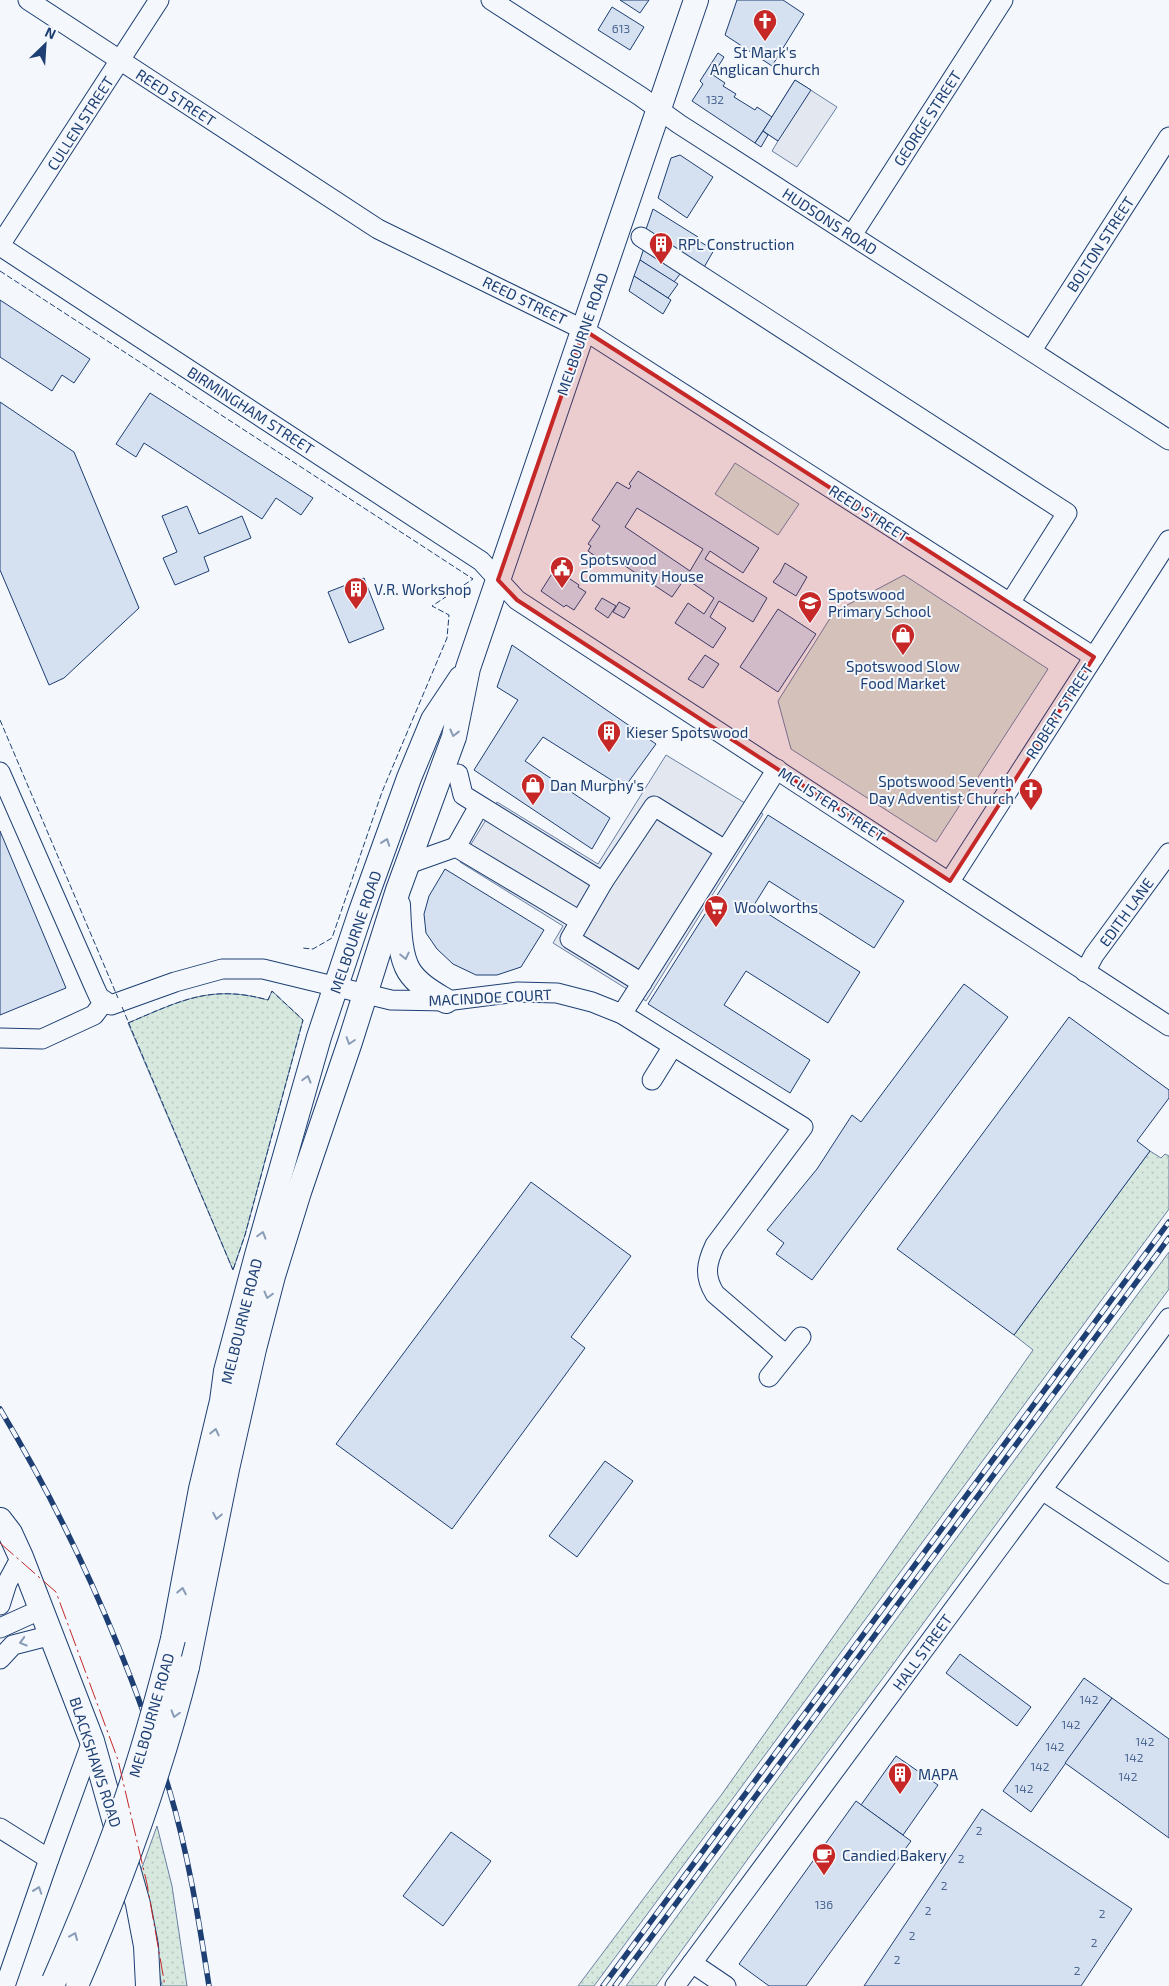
<svg xmlns="http://www.w3.org/2000/svg" width="1169" height="1986" viewBox="0 0 1169 1986" font-family="'Exo 2',sans-serif">
<style>
.grass{fill:url(#grass-dots);stroke:#687fa3}
.park{fill:#d7e8df;stroke:#687fa3}
.parking{fill:#e3e8f0;stroke:#687fa3}
.building{fill:#d5e0f0;stroke:#1d3f73;fill-rule:evenodd}
.lines{fill:none;stroke-linecap:round;stroke-linejoin:round}
.minor-casing{stroke:#1d3f73;stroke-width:21}
.major-casing{stroke:#1d3f73;stroke-width:26}
.minor{stroke:#f4f7fb;stroke-width:19}
.major{stroke:#f4f7fb;stroke-width:24}
.rail-casing{stroke:#1d3f73;stroke-width:5.5}
.rail{stroke:#f4f7fb;stroke-width:4;stroke-dasharray:11;stroke-linecap:butt}
.major-bridge-casing{stroke:#1d3f73;stroke-width:26;stroke-linecap:butt}
.major-bridge{stroke:#f4f7fb;stroke-width:24}
.fence{stroke:#1d3f73;stroke-width:1;stroke-dasharray:6 2.5;stroke-linecap:butt}
.power{stroke:#c62828;stroke-width:1;stroke-dasharray:18 4 2.5 4;stroke-linecap:butt}
.oneway{stroke:#889bb7}
.marked{fill:#c62828;fill-opacity:0.2;stroke:#c62828;stroke-width:4;stroke-linejoin:round}
.labels{text-anchor:middle;dominant-baseline:central;stroke-width:4;stroke-linejoin:round;paint-order:stroke}
.number-label{font-size:12px;fill:#4b6792}
.poi-label{font-size:15px;fill:#1d3f73;stroke:#f4f7fb;text-anchor:start}
.street-label{font-size:15px;fill:#1d3f73;stroke:#f4f7fb}
</style>
<defs>
<pattern id="grass-dots" width="8" height="8" patternUnits="userSpaceOnUse" patternTransform="scale(1.25)"><rect width="8" height="8" fill="#d7e8df"/><path d="M2 2h.1M6 6h.1" fill="none" stroke="#b8c8c3" stroke-width="1.8" stroke-linecap="round"/></pattern>
</defs>
<rect width="100%" height="100%" fill="#f4f7fb"/>
<!-- grass -->
<g class="grass">
<path d="M272,991L303,1020L245,1235L233,1270L128,1023C180,1001 210,984 268,1000Z"/>
<path d="M1150,1151L1161,1158L1165,1154L1169,1156V1209L594,1986H578L722,1794L850,1613L1033,1350L1014,1335Z"/>
<path d="M1169,1252V1289L883,1678L750,1856L656,1986H626L764,1797Z"/>
<path d="M157,1826L172,1886L187,1986H162L140,1873Z"/>
</g>
<!-- park -->
<g class="park">
<path d="M735,463L799,504L778,535L715,494Z"/>
<path d="M904,575L1048,669L936,842L791,749L778,701L834,612Z"/>
</g>
<!-- parking -->
<g class="parking">
<path d="M795,80L837,107L797,167L772,151L778,141L763,131Z"/>
<path d="M666,755L763,814L646,1001L553,943L563,926L460,862L497,802L598,864Z"/>
</g>
<!-- building -->
<g class="building">
<path d="M620,0H649L640,13Z"/>
<path d="M737,0H783L804,14L772,66L725,35Z"/>
<path d="M612,7L644,27L630,50L598,30Z"/>
<path d="M718,53L724,57L713,75L725,83L723,86L736,94L734,97L755,110L757,107L772,117L755,143L692,101L703,84L700,81Z"/>
<path d="M795,80L811,90L778,141L763,131Z"/>
<path d="M763,131L768,135L761,147L755,143Z"/>
<path d="M680,155L713,177L687,218L658,198L671,158Z"/>
<path d="M653,209L698,237L697,240L714,250L703,269L644,235Z"/>
<path d="M645,245L683,270L674,282L640,260Z"/>
<path d="M640,260L678,284L668,298L634,276Z"/>
<path d="M634,276L671,300L663,314L629,291Z"/>
<path d="M0,300L90,359L74,383L62,375L52,391L0,357Z"/>
<path d="M150,393L313,498L301,515L276,498L262,519L144,443L136,457L116,444Z"/>
<path d="M0,402L74,452L139,608L64,678L49,685L0,570Z"/>
<path d="M638,471L759,548L743,573L710,551L705,559L767,598L753,622L719,601L710,617L726,628L713,648L675,623L688,603L704,614L714,598L685,578L672,597L607,554L602,561L588,551L591,546L588,544L600,526L592,520L617,482L629,489L631,486L629,484ZM637,508L703,549L690,571L625,527Z"/>
<path d="M187,506L199,534L242,516L251,538L204,557L209,571L175,585L163,558L177,552L162,516Z"/>
<path d="M785,563L807,577L796,596L773,582L780,573Z"/>
<path d="M555,569L579,585L578,587L586,592L574,610L566,605L564,607L541,591Z"/>
<path d="M364,578L384,629L349,643L328,592Z"/>
<path d="M602,598L616,606L608,618L595,609Z"/>
<path d="M619,602L630,608L624,618L613,612Z"/>
<path d="M778,609L816,634L778,692L740,667Z"/>
<path d="M512,645L656,744L624,788L543,737L525,761L610,818L592,849L474,770L518,700L497,687Z"/>
<path d="M705,655L719,664L703,688L688,679Z"/>
<path d="M768,815L904,901L874,948L769,881L754,905L860,972L828,1023L746,971L724,1005L810,1060L790,1093L648,1004Z"/>
<path d="M0,831L66,988L0,1015Z"/>
<path d="M445,869L544,930L521,967L497,975H476L453,964L437,949L426,933L424,914L429,896Z"/>
<path d="M964,984L1008,1017L812,1280L776,1254L784,1243L767,1230L817,1169L852,1115L861,1122Z"/>
<path d="M1069,1017L1169,1090V1098L1137,1141L1150,1151L1014,1335L897,1249Z"/>
<path d="M531,1182L631,1256L571,1337L585,1348L452,1529L336,1444Z"/>
<path d="M605,1461L633,1481L577,1557L549,1536Z"/>
<path d="M960,1654L1031,1707L1017,1726L946,1673Z"/>
<path d="M1084,1678L1112,1698L1031,1812L1003,1791Z"/>
<path d="M1112,1698L1169,1739V1838L1065,1763Z"/>
<path d="M896,1756L938,1785L903,1835L861,1805Z"/>
<path d="M856,1801L911,1841L806,1986H769L739,1964Z"/>
<path d="M982,1809L1132,1909L1081,1986H864Z"/>
<path d="M451,1832L491,1861L443,1926L403,1896Z"/>
</g>
<g class="lines">
<!-- minor casing -->
<g class="minor-casing">
<g id="minor">
<path d="M28,0L378,229L584,330L1094,657"/>
<path d="M491,0L640,96L679,124L1169,440"/>
<path d="M852,235L1003,0"/>
<path d="M641,237L1067,513L1010,603"/>
<path d="M0,245L159,0"/>
<path d="M0,246L481,561L517,600L1169,1026"/>
<path d="M1032,350L1169,137"/>
<path d="M0,772L94,986L99,997L111,1005L175,982L222,969H263L391,1000L446,1001L518,992L557,993L592,1002L622,1014L803,1127L715,1245C706,1264 704,1276 715,1294L786,1355"/>
<path d="M458,774L463,795L603,882"/>
<path d="M456,847L479,806"/>
<path d="M408,864L456,847L580,921"/>
<path d="M950,881L1169,540"/>
<path d="M1085,972L1094,955L1169,853"/>
<path d="M642,983L570,939L603,882L654,806L725,850"/>
<path d="M622,1014L777,769"/>
<path d="M0,1038L42,1039L94,1015L104,1002"/>
<path d="M652,1080L673,1046"/>
<path d="M769,1377L801,1337"/>
<path d="M1042,1490L1169,1574"/>
<path d="M0,1605L7,1583L21,1557"/>
<path d="M0,1628L42,1609"/>
<path d="M0,1659L13,1645L52,1635"/>
<path d="M0,1828L49,1859"/>
<path d="M692,1963L726,1986"/>
<path d="M5,1986L49,1859L92,1741"/>
<path d="M675,1986L1169,1318"/>
</g>
</g>
<!-- major casing -->
<g class="major-casing">
<g id="major">
<path d="M398,905C399,924 399,955 409,971C418,985 433,993 446,1001"/>
<path d="M0,1520L10,1533L21,1557L92,1741L138,1904L146,1946L148,1986"/>
<path d="M173,1639L201,1489L222,1401L226,1371L257,1255L319,1037L360,914L409,778L433,720L461,678"/>
<path d="M187,1667L227,1469L254,1349L273,1276L299,1192L350,1042L398,890L454,737L468,668L696,0"/>
</g>
</g>
<!-- minor -->
<use href="#minor" class="minor"/>
<!-- major -->
<use href="#major" class="major"/>
<!-- rail casing -->
<g class="rail-casing">
<g id="rail">
<path d="M0,1409C72,1529 128,1656 169,1789C188,1852 199,1921 209,1986"/>
<path d="M603,1986L1169,1222"/>
<path d="M615,1986L1169,1238"/>
</g>
</g>
<!-- rail -->
<use href="#rail" class="rail"/>
<!-- major-bridge casing -->
<g class="major-bridge-casing">
<g id="major-bridge">
<path d="M54,1981C78,1926 101,1871 121,1815C142,1757 158,1698 173,1639"/>
<path d="M78,1981C122,1879 160,1775 187,1667"/>
</g>
</g>
<!-- major-bridge -->
<use href="#major-bridge" class="major-bridge"/>
<!-- fence -->
<g class="fence">
<path d="M0,271L473,579L432,606L449,615L447,638L382,792L332,938L313,949L302,948"/>
<path d="M0,720L118,998"/>
<path d="M122,1007L233,1270"/>
<path d="M128,1023C180,1001 211,984 268,1000L272,991L303,1020L245,1235L233,1270"/>
</g>
<!-- power -->
<path class="power" d="M0,1543L56,1592L118,1760L147,1884L165,1986"/>
</g>
<!-- one-way arrows -->
<defs><path id="oneway-chevron" d="M-2-3.5L2.5 0L-2 3.5" fill="none" stroke-width="1.6" stroke-linecap="round" stroke-linejoin="round" transform="scale(1.25)"/></defs>
<g class="oneway">
<use href="#oneway-chevron" transform="translate(454 733) rotate(104)"/>
<use href="#oneway-chevron" transform="translate(386 842) rotate(-70)"/>
<use href="#oneway-chevron" transform="translate(405 956) rotate(77)"/>
<use href="#oneway-chevron" transform="translate(350 1041) rotate(108)"/>
<use href="#oneway-chevron" transform="translate(307 1079) rotate(-74)"/>
<use href="#oneway-chevron" transform="translate(262 1235) rotate(-74)"/>
<use href="#oneway-chevron" transform="translate(268 1295) rotate(105)"/>
<use href="#oneway-chevron" transform="translate(215 1432) rotate(-77)"/>
<use href="#oneway-chevron" transform="translate(217 1516) rotate(101)"/>
<use href="#oneway-chevron" transform="translate(182 1591) rotate(-79)"/>
<use href="#oneway-chevron" transform="translate(23 1642) rotate(164)"/>
<use href="#oneway-chevron" transform="translate(175 1714) rotate(106)"/>
<use href="#oneway-chevron" transform="translate(38 1890) rotate(-71)"/>
<use href="#oneway-chevron" transform="translate(74 1936) rotate(-67)"/>
</g>
<!-- marked area -->
<path class="marked" d="M584,330L1094,657L950,881L517,600L498,580Z"/>
<!-- icons -->
<defs>
<g id="church-pin" transform="scale(1.25)"><path d="M0 17L-7.5 6A9.5 9.5 0 1 1 7.5 6Z" fill="#c62828" stroke="#f4f7fb"/><path d="M-1.2-6h2.4v3.5h3.3v2.4h-3.3V6h-2.4V-.1h-3.3v-2.4h3.3Z" fill="#fff"/></g>
<g id="building-pin" transform="scale(1.25)"><path d="M0 17L-7.5 6A9.5 9.5 0 1 1 7.5 6Z" fill="#c62828" stroke="#f4f7fb"/><path d="M-4-6H4V6H1V3H-1V6H-4ZM-2.5-4.3h1.7v1.8h-1.7ZM.8-4.3h1.7v1.8H.8ZM-2.5-1h1.7V.8h-1.7ZM.8-1h1.7V.8H.8Z" fill="#fff"/></g>
<g id="civic-pin" transform="scale(1.25)"><path d="M0 17L-7.5 6A9.5 9.5 0 1 1 7.5 6Z" fill="#c62828" stroke="#f4f7fb"/><path d="M-.6-6.5H3V-4.5H.6V-3L4-1V1h2V6H-6V1h2V-1L-.6-3ZM-1.2 2.5V6h2.4V2.5Z" fill="#fff"/></g>
<g id="school-pin" transform="scale(1.25)"><path d="M0 17L-7.5 6A9.5 9.5 0 1 1 7.5 6Z" fill="#c62828" stroke="#f4f7fb"/><path d="M0-5L7-2L0 1L-7-2ZM-4 1L0 2.5L4 1V4Q0 6-4 4Z" fill="#fff"/></g>
<g id="shop-pin" transform="scale(1.25)"><path d="M0 17L-7.5 6A9.5 9.5 0 1 1 7.5 6Z" fill="#c62828" stroke="#f4f7fb"/><path d="M-5-2.5h2.3a2.7 3.5 0 0 1 5.4 0H5L5.5 6h-11ZM-1.5-2.5h3a1.5 2.3 0 0 0-3 0Z" fill="#fff"/></g>
<g id="supermarket-pin" transform="scale(1.25)"><path d="M0 17L-7.5 6A9.5 9.5 0 1 1 7.5 6Z" fill="#c62828" stroke="#f4f7fb"/><path d="M-6-5.5h2.5l.6 2H6L4.5 2H-2.5L-4.4-4H-6ZM-1.5 3.2a1.3 1.3 0 1 0 .1 0ZM3 3.2a1.3 1.3 0 1 0 .1 0Z" fill="#fff"/></g>
<g id="cafe-pin" transform="scale(1.25)"><path d="M0 17L-7.5 6A9.5 9.5 0 1 1 7.5 6Z" fill="#c62828" stroke="#f4f7fb"/><path d="M-5.5-4.5H6V0H3Q3 3.5 0 3.5H-2.5Q-5.5 3.5-5.5 0ZM3-3.2v2h1.7v-2ZM-6 4.5H4V6H-6Z" fill="#fff"/></g>
</defs>
<g fill-rule="evenodd">
<use href="#church-pin" x="765" y="21"/>
<use href="#building-pin" x="661" y="244"/>
<use href="#civic-pin" x="562" y="568"/>
<use href="#building-pin" x="356" y="589"/>
<use href="#school-pin" x="810" y="603"/>
<use href="#shop-pin" x="903" y="635"/>
<use href="#building-pin" x="609" y="732"/>
<use href="#shop-pin" x="533" y="785"/>
<use href="#church-pin" x="1031" y="790"/>
<use href="#supermarket-pin" x="716" y="907"/>
<use href="#building-pin" x="900" y="1774"/>
<use href="#cafe-pin" x="824" y="1855"/>
</g>
<g class="labels">
<!-- number labels -->
<g class="number-label">
<text x="621" y="28">613</text>
<text x="715" y="99">132</text>
<text x="1089" y="1699">142</text>
<text x="1071" y="1724">142</text>
<text x="1145" y="1741">142</text>
<text x="1055" y="1746">142</text>
<text x="1134" y="1757">142</text>
<text x="1040" y="1766">142</text>
<text x="1128" y="1776">142</text>
<text x="1024" y="1788">142</text>
<text x="979" y="1830">2</text>
<text x="961" y="1858">2</text>
<text x="944" y="1885">2</text>
<text x="824" y="1904">136</text>
<text x="928" y="1910">2</text>
<text x="1102" y="1913">2</text>
<text x="912" y="1935">2</text>
<text x="1094" y="1942">2</text>
<text x="897" y="1959">2</text>
<text x="1077" y="1970">2</text>
</g>
<!-- poi labels -->
<g class="poi-label">
<text x="765" y="52" text-anchor="middle">St Mark's<tspan x="765" dy="17">Anglican Church</tspan></text>
<text x="678" y="244">RPL Construction</text>
<text x="580" y="559">Spotswood<tspan x="580" dy="17">Community House</tspan></text>
<text x="374" y="589">V.R. Workshop</text>
<text x="828" y="594">Spotswood<tspan x="828" dy="17">Primary School</tspan></text>
<text x="903" y="666" text-anchor="middle">Spotswood Slow<tspan x="903" dy="17">Food Market</tspan></text>
<text x="626" y="732">Kieser Spotswood</text>
<text x="1014" y="781" text-anchor="end">Spotswood Seventh<tspan x="1014" dy="17">Day Adventist Church</tspan></text>
<text x="550" y="785">Dan Murphy's</text>
<text x="734" y="907">Woolworths</text>
<text x="918" y="1774">MAPA</text>
<text x="842" y="1855">Candied Bakery</text>
</g>
<!-- street labels -->
<g class="street-label">
<text transform="translate(176 97) rotate(33)">REED STREET</text>
<text transform="translate(927 118) rotate(-57)">GEORGE STREET</text>
<text transform="translate(80 123) rotate(-57)">CULLEN STREET</text>
<text transform="translate(830 221) rotate(33)">HUDSONS ROAD</text>
<text transform="translate(1100 244) rotate(-57)">BOLTON STREET</text>
<text transform="translate(525 300) rotate(26)">REED STREET</text>
<text transform="translate(582 334) rotate(-71)">MELBOURNE ROAD</text>
<text transform="translate(251 410) rotate(33)">BIRMINGHAM STREET</text>
<text transform="translate(869 513) rotate(33)">REED STREET</text>
<text transform="translate(1059 711) rotate(-57)">ROBERT STREET</text>
<text transform="translate(832 804) rotate(33)">MCLISTER STREET</text>
<text transform="translate(1126 912) rotate(-54)">EDITH LANE</text>
<text transform="translate(355 932) rotate(-71)">MELBOURNE ROAD</text>
<text transform="translate(490 997) rotate(-3)">MACINDOE COURT</text>
<text transform="translate(241 1321) rotate(-76)">MELBOURNE ROAD</text>
<text transform="translate(922 1652) rotate(-54)">HALL STREET</text>
<text transform="translate(151 1715) rotate(-74)">MELBOURNE ROAD</text>
<text transform="translate(96 1762) rotate(72)">BLACKSHAWS ROAD</text>
</g>
</g>
<!-- north arrow -->
<g transform="translate(45 45) rotate(25)" stroke="#f4f7fb" stroke-width="4" paint-order="stroke">
<path d="M0-4L9 19L0 12L-9 19Z" fill="#1d3f73"/>
<text y="-8" font-size="14" font-weight="bold" text-anchor="middle" fill="#1d3f73">N</text>
</g>
</svg>
